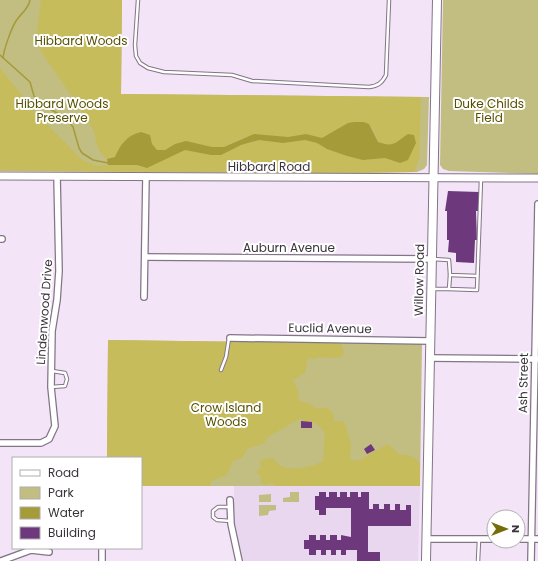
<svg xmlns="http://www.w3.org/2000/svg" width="538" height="561" viewBox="0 0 538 561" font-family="Poppins,sans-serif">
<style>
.built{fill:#e9d6ef}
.green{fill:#c2bd81}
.forest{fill:#c6bc5b}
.water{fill:#a59b38}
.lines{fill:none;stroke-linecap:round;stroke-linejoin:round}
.stream{stroke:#a59b38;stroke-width:1.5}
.building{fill:#6e397c}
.service-casing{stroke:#827586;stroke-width:4.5}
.minor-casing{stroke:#827586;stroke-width:8}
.tertiary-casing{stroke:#827586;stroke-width:9}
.secondary-casing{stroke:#827586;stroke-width:10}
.service{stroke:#fff;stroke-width:2.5}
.minor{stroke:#fff;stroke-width:5.5}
.tertiary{stroke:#fff;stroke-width:7}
.secondary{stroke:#fff;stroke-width:8}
.labels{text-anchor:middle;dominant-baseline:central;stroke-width:4;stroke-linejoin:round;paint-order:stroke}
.park-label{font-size:12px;fill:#575000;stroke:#fff}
.street-label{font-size:12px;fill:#39333a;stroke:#fff}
</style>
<rect width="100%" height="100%" fill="#f4e4f8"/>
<!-- built -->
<path class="built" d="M234,486H420L418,561H242L234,522Z"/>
<!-- green -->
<g class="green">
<path d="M0,0H122L121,94L429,97L427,165L424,169L417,172L365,173L0,171Z"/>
<path d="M443,0H538V174L449,171L443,169L440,165Z"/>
<path d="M108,340L422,344L420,486H141V458H107Z"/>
<path d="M290,492H299V502H283V498L290,497Z"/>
<path d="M271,494V502H259V495Z"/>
<path d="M259,505H276V510L269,511L268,515L259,516Z"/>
</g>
<!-- forest -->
<g class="forest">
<path d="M41,0H122L121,94L421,97L419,159L414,172L318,173L0,171V68L36,113L82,160L96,166L124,164L149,166L185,150L211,155L259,140L283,143L305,140L317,143L327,149L347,156L363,160L385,158L400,163C408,157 414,150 416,140L408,134C396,142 394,148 378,142C376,137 374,129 370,125C360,114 333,133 322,138L306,134L288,137H245L224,147H212L186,141L175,144L164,150H157L152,144L150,135L116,153L115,157L107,159C95,151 98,137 91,126C76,101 57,76 41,51L36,40Z"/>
<path d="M108,340L341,343L344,352L342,357L327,358L320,357L313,359L309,357L308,358L305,373L293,380L298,390L299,401L308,403L315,408H328L334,415V422L342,421L345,423L351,444L350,458L355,461L360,460L388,444L400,455C408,454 416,458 420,464V486H276L272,483L267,485L261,483L260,475L256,472L262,467L259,463L261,460L272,458C277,460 277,464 281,466C290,472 315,466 323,461L325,432L315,422L304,421L301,418L268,437L263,444L248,448L242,458L233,461C227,475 229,476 212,480L210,486H141V458H107Z"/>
</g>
<!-- water -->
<path class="water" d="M354,122H364L369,124L378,142C394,148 396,142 408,134L414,135L416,143L408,160L400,163L385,158L363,160L347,156L327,149L317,143L305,140L283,143L259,140L241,145L221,155H211L185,150L147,168L137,165H108L107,159L115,157C120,145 127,135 141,132L150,135L152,144L157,150H165L175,144L186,141L212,147H224L254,134L288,137L306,134L322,138L348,123Z"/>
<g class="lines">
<!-- stream -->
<g class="stream">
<path d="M0,55L30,82L34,96L41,104L66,118L73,127L79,148L82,153L93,160L108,163"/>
<path d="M3,58C4,49 11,29 16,21C21,13 28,10 30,0"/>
</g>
</g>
<!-- building -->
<g class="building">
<path d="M448,191L479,192V211H476L477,240H475L474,263L456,262V253L448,252L449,240H447V211H445Z"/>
<path d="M301,421L312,422V428H301Z"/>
<path d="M371,444L375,450L367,454L364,449Z"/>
<path d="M319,492H326V497H329V492H337V497H340V492H347V497H350V492H358V497H361V492H369V509H373V504H379V509H384V504H390V510H395V504H400V510H406V505H411V526H368V552H380V561H357V550H346V555H341V550H336V555H331V550H326V555H321V550H316V555H309V549H304V540H309V535H316V540H320V535H326V540H330V535H337V540H341V535L351,537V508H326V515H319V510H315V496H319Z"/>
</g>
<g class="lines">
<!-- service casing -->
<g class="service-casing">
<g id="service">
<path d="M138,0L135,45L136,56L140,63L148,68L164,72L232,75L252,81L369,87C378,86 382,83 386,75L389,0"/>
<path d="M432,259L449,260L450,275L477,276"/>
<path d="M450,275L449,289L477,290L481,179"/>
<path d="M434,289H449"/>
<path d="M221,370L226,357L229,338"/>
<path d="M51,387L65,386L67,379L65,373L52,371"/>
<path d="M230,507H218L213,511V517L217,520L231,521"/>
<path d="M478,561L479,540"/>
</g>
</g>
<!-- minor casing -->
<g class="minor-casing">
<g id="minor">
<path d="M0,239H2"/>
<path d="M145,257L432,259"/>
<path d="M144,297L146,176"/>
<path d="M230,338L430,341"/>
<path d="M430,358L538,359"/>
<path d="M0,443H41L49,439L55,426L51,387L52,331L57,300L59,271L57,176"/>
<path d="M230,500L231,524L239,561"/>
<path d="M427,539H494"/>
<path d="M518,539H538"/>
<path d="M1,561L31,550L49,552"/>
<path d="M102,561V548"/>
<path d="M531,561L538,204"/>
</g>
</g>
<!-- tertiary casing -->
<g class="tertiary-casing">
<path id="tertiary" d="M0,176L538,178"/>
</g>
<!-- secondary casing -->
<g class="secondary-casing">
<path id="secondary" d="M426,561L437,0"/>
</g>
<!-- service -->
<use href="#service" class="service"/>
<!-- minor -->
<use href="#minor" class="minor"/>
<!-- tertiary -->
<use href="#tertiary" class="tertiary"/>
<!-- secondary -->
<use href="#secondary" class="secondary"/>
</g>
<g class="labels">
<!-- park labels -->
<g class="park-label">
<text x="81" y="40">Hibbard Woods</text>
<text x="62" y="103">Hibbard Woods<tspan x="62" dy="14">Preserve</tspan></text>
<text x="489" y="103">Duke Childs<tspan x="489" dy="14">Field</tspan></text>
<text x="226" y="407">Crow Island<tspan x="226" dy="14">Woods</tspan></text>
</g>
<!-- street labels -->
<g class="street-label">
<text x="269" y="166">Hibbard Road</text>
<text x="289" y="247">Auburn Avenue</text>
<text transform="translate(419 280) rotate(-89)">Willow Road</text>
<text transform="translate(44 312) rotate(-86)">Lindenwood Drive</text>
<text transform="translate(330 328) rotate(1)">Euclid Avenue</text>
<text transform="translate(523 383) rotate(-89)">Ash Street</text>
</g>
</g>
<!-- legend -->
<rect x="12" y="457" width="130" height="92" fill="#ffffff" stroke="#b0adb0"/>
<rect x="20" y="470" width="20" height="6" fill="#ffffff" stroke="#b0adb0"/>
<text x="48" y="477" font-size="12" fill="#39333a">Road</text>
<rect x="20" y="487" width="20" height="12" fill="#c2bd81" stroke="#b0adb0"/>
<text x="48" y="497" font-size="12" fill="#39333a">Park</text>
<rect x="20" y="507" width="20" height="12" fill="#a59b38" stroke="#b0adb0"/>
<text x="48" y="517" font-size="12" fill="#39333a">Water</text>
<rect x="20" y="527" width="20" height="12" fill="#6e397c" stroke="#b0adb0"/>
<text x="48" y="537" font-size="12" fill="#39333a">Building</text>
<!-- north arrow -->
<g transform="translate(506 529) rotate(90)"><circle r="19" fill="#ffffff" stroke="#b0adb0"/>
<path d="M0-3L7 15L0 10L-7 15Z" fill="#766d0a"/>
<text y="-6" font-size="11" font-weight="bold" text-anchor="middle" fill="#39333a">N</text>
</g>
</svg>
